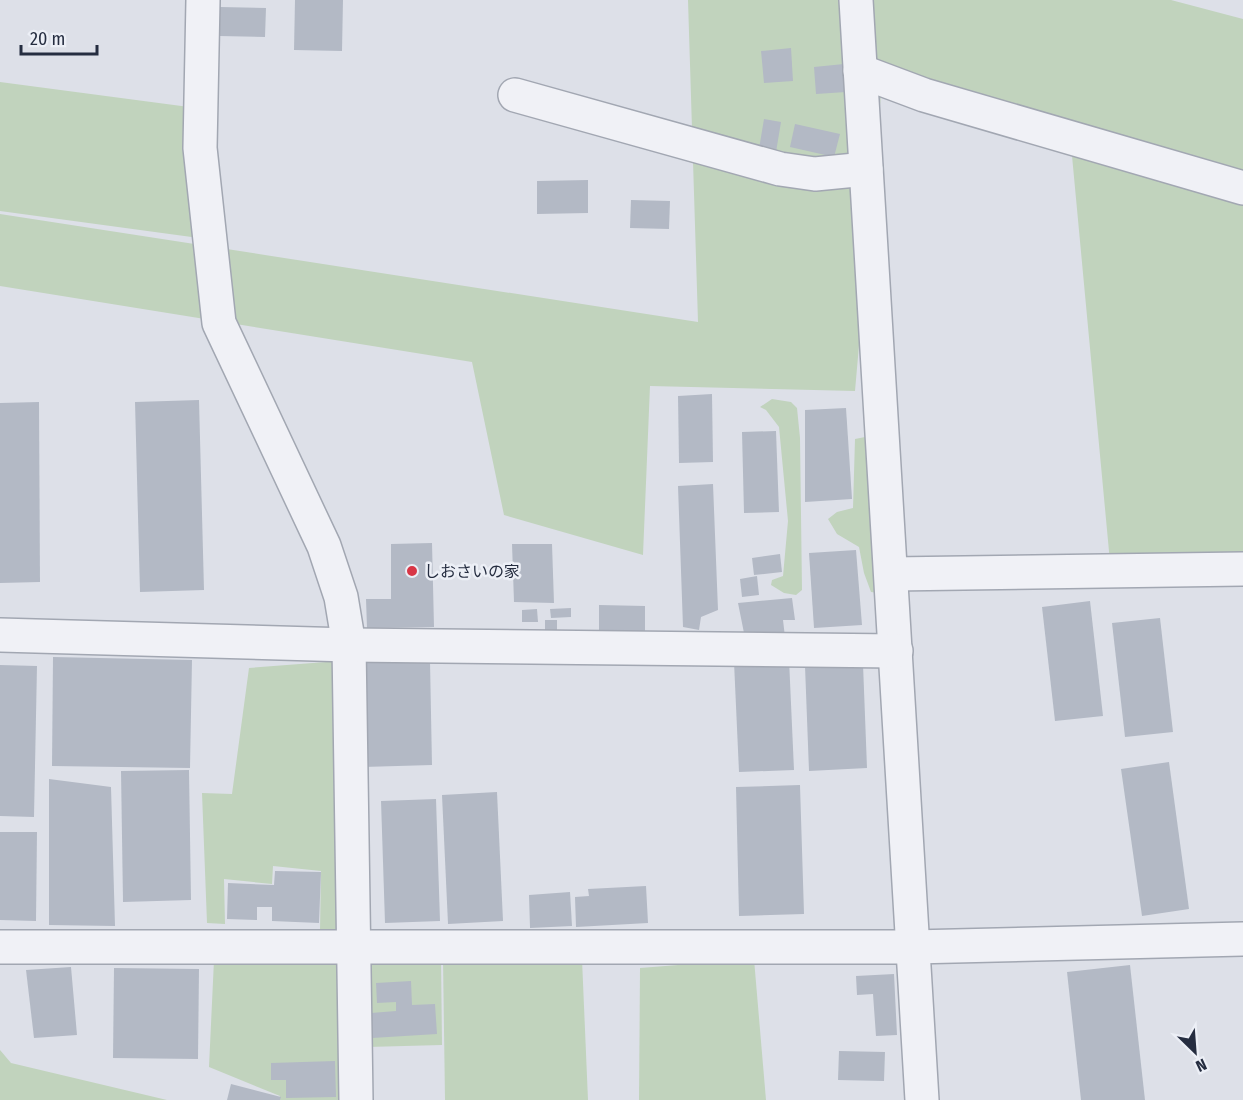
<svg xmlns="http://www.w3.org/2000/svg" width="1243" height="1100" viewBox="0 0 1243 1100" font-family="'Fira Sans Condensed','Noto Sans JP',sans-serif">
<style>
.green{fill:#c1d3bd}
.building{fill:#b3b9c5}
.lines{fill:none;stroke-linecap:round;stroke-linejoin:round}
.minor-casing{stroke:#a2a7b2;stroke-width:36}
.minor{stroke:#f0f1f6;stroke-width:33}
.poi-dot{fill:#d83646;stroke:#eceff6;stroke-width:2}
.labels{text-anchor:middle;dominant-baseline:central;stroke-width:5;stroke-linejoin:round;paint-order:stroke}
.poi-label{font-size:16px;fill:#252d40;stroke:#eceff6;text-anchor:start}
</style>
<rect width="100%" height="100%" fill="#dde0e8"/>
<!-- green -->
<g class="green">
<path d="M688,0H1171L1243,19V570L1110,562L1071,145L883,72L855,391L650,386L643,555L504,515L472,362L0,286V214L698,322Z"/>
<path d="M0,82L189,107L199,238L0,211Z"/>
<path d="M772,399L791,402L797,408L800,438L802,590L796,595L784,593L771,585L772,580L783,576L788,521L779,427L766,410L760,407Z"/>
<path d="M865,437L871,466L879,593L871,592L864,573L859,547L837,534L828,519L837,512L853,508L855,439Z"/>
<path d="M339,661L337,933L320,931L321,871L273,866L272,884L224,879L225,924L207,923L202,793L232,794L249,668Z"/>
<path d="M441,956L442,1045L367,1047L368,963Z"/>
<path d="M582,959L588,1100H445L443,960Z"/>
<path d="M754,959L766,1100H639L640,968Z"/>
<path d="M214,960L337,965L346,1100H278L280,1096L209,1067Z"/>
<path d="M0,1050L11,1063L167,1100H0Z"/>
</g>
<!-- building -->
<g class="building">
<path d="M295,0H343L342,51L294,50Z"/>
<path d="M220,7L266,8L265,37L219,36Z"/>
<path d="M791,48L793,81L764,83L761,51Z"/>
<path d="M844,64L846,92L816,94L814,67Z"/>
<path d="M764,119L781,122L776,152L759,149Z"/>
<path d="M795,124L840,134L834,157L790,147Z"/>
<path d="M588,180V213L537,214V181Z"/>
<path d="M631,200L670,201L669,229L630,228Z"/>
<path d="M712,394L713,462L679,463L678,396Z"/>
<path d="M199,400L204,590L140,592L135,402Z"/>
<path d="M39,402L40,582L0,583V403Z"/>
<path d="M846,408L852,499L805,502V410Z"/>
<path d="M776,431L779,512L744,513L742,432Z"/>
<path d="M713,484L718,610L701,617L699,630L683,627L678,486Z"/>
<path d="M432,543L434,627L367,628L366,599H391V544Z"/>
<path d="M512,544H552L554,603L514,602Z"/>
<path d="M856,550L862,625L814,628L809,553Z"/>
<path d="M780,554L782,572L754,575L752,558Z"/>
<path d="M757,576L759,595L742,597L740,579Z"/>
<path d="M792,598L795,620H783L785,637L762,639L760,632L744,633L738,603Z"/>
<path d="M1090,601L1103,716L1055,721L1042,607Z"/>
<path d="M599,605L645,606V635L599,634Z"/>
<path d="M571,608V617L551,618L550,609Z"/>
<path d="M537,609L538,622H522V610Z"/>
<path d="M1160,618L1173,732L1125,737L1112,623Z"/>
<rect x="545" y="620" width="12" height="16"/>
<path d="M53,657L192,660L190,768L52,766Z"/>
<path d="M789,659L794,770L739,772L734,662Z"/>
<path d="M430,661L432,765L363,767L361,663Z"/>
<path d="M863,664L867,768L809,771L805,666Z"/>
<path d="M0,665L37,666L34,817L0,816Z"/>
<path d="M1169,762L1189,909L1142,916L1121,769Z"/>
<path d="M189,770L191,900L123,902L121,771Z"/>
<path d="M49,779L111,787L115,926L49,925Z"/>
<path d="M800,785L804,914L739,916L736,787Z"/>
<path d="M497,792L503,921L448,924L442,795Z"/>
<path d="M436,799L440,921L385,923L381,801Z"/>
<path d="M0,832H37L36,921L0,920Z"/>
<path d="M275,871L321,872L319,923L272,921V907H257V920L227,919L228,883L274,885Z"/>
<path d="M646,886L648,923L576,927L575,897L589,896L588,889Z"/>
<path d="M570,892L572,926L530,928L529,895Z"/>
<path d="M1130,965L1145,1100H1081L1067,972Z"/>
<path d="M71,967L77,1035L34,1038L26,970Z"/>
<path d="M114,968L199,969L198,1059L113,1058Z"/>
<path d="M894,974L897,1035L876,1036L873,994L857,995L856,976Z"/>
<path d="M411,981L412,1005L435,1004L437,1034L372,1038L371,1013L396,1011V1002L377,1003L376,983Z"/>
<path d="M839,1051L885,1052L884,1081L838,1080Z"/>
<path d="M335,1061L336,1097L286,1098V1080H271V1063Z"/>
<path d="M231,1084L281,1097L280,1100H227Z"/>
</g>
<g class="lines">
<!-- minor casing -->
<g class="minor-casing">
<g id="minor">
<path d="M203,0L200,148L219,323L324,546L341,597L349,645L356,1100"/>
<path d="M856,0L922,1100"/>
<path d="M860,71L924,95L1243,188"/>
<path d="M515,95L780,169L815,174L866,169"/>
<path d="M892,574L1243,569"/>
<path d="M0,635L349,645L896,651"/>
<path d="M0,947H913L1243,939"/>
</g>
</g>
<!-- minor -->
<use href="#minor" class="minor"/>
</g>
<!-- markers -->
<circle class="poi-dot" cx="412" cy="571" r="6"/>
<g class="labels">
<!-- poi labels -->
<g class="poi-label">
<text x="424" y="571">しおさいの家</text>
</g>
</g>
<!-- north arrow -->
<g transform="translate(1195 1052) rotate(155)" stroke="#eceff6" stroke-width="4.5" paint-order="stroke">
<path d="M0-4.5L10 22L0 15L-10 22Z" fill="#252d40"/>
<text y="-9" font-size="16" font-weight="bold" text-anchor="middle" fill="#252d40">N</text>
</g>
<!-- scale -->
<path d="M21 45v9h76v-9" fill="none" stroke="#252d40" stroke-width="3"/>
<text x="30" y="45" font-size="18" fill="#252d40" stroke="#eceff6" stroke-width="4.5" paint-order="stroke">20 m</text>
</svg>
